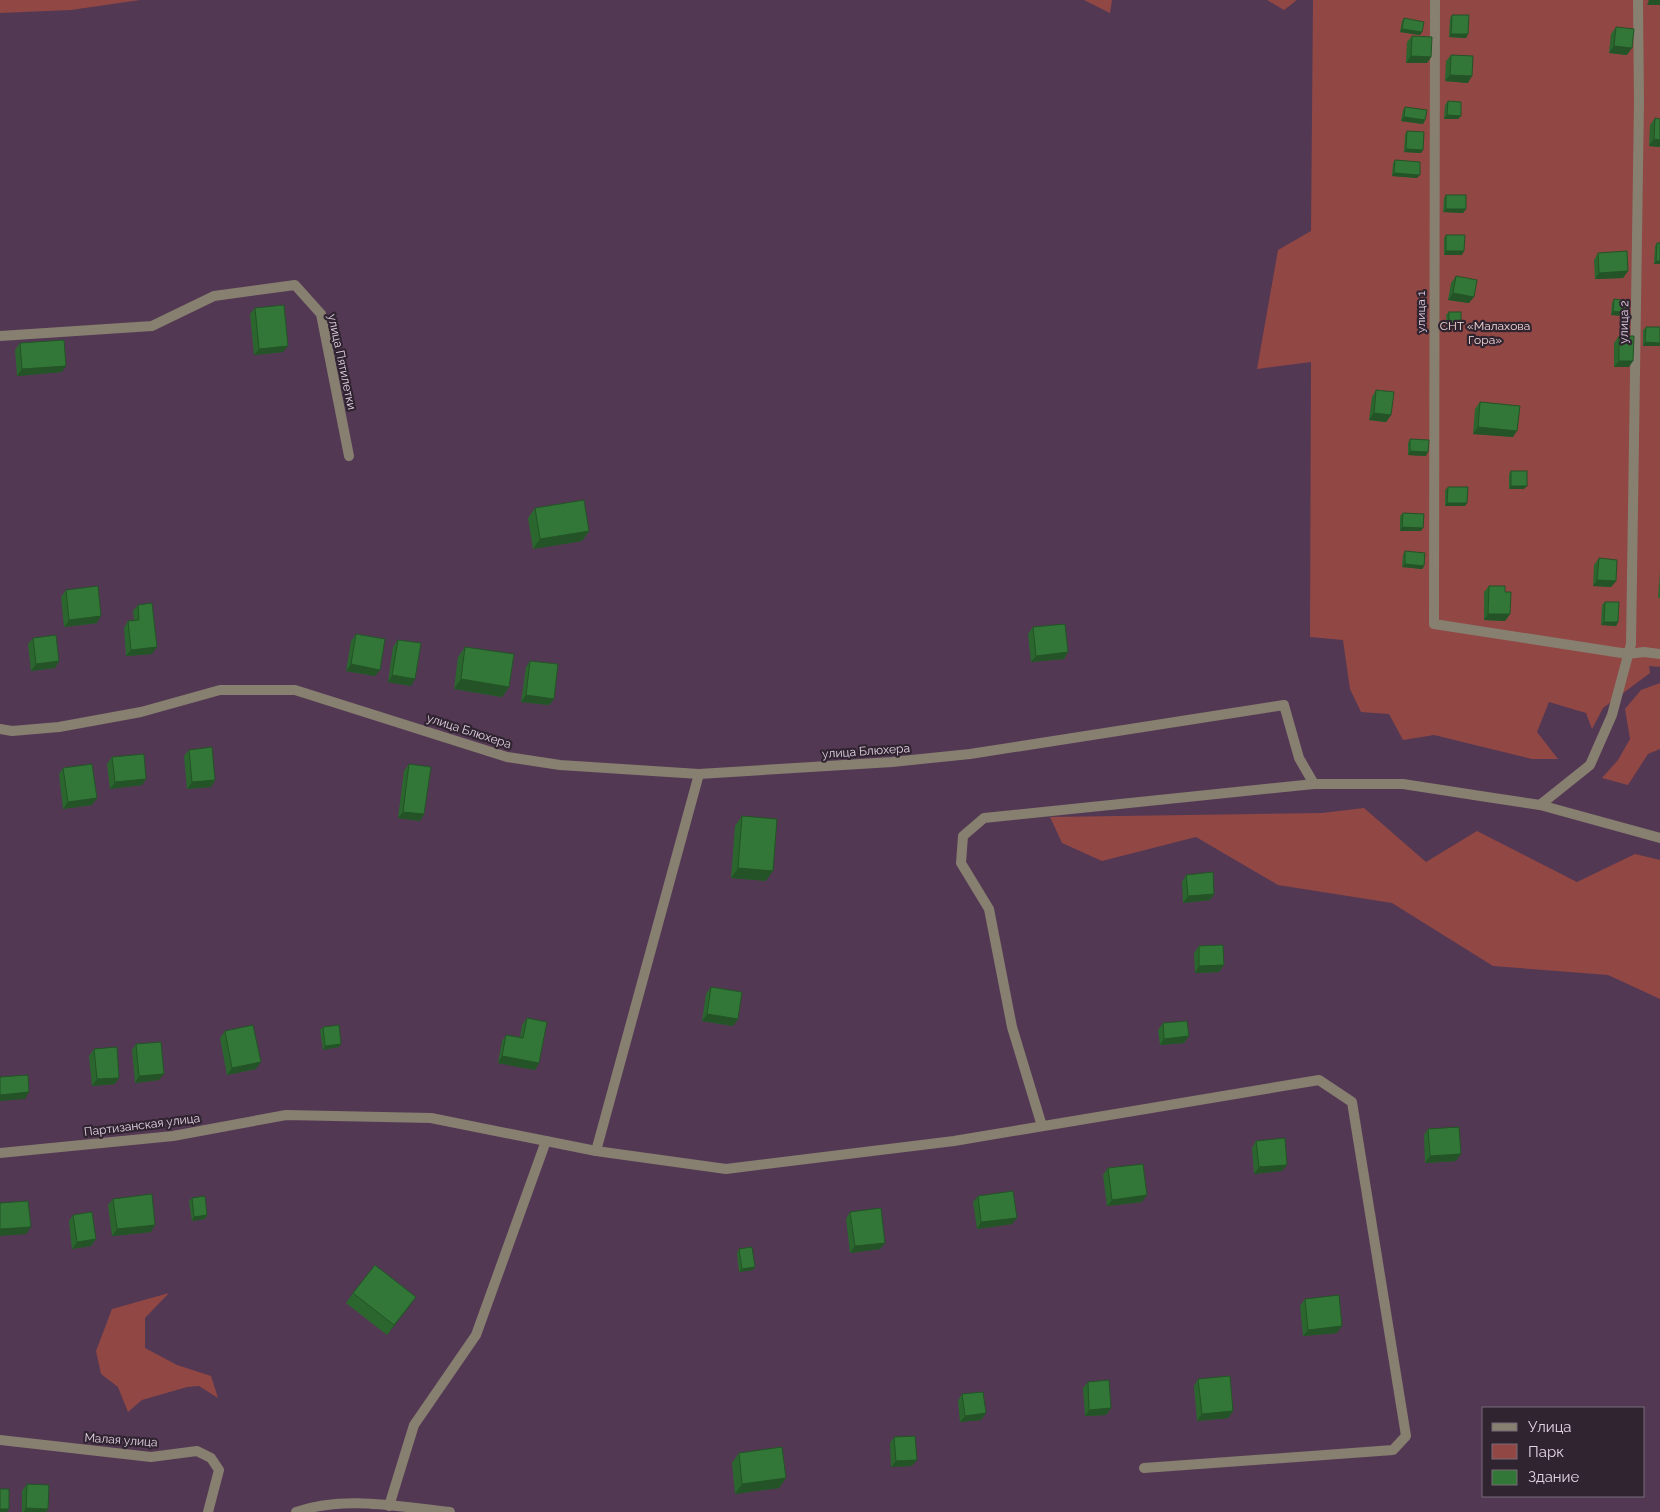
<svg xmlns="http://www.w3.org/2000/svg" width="1660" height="1512" viewBox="0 0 1660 1512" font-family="Raleway,sans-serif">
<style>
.green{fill:#914743}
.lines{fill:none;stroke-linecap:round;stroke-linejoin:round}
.minor{stroke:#877f6f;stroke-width:10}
.wall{fill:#2b662f}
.shaded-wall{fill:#235326}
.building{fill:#327737;stroke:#235326}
.labels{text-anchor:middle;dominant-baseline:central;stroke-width:4.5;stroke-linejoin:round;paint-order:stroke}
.street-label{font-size:12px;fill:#e3d2e3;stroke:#312431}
.park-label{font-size:12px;fill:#f4d9d6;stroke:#312431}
</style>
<rect width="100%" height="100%" fill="#533854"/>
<!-- green -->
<g class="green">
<path d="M0,0H140L71,10L0,13Z"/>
<path d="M1084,0H1112L1110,13Z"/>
<path d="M1267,0H1297L1284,10Z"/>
<path d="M1313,0H1660V667L1649,666L1650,673L1603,708L1592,729L1586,713L1549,702L1537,732L1558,759H1532L1434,735L1403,740L1389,714L1361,712L1350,689L1343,640L1310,637L1311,362L1257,369L1278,250L1311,231Z"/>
<path d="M1660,683V749L1648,754L1628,785L1602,778L1618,760L1630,739L1625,709L1641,690Z"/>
<path d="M1364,808L1426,862L1477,831L1577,882L1635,854L1660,860V999L1608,975L1493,966L1392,903L1278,885L1196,837L1102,861L1062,843L1050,817L1322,813Z"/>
<path d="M169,1293L145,1318V1348L177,1365L211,1376L218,1398L199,1386L187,1387L142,1400L128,1412L118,1387L101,1374L96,1351L112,1309Z"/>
</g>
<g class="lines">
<!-- minor -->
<g class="minor">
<path d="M1435,0L1434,624L1628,654L1644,652L1660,654"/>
<path d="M0,336L152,326L214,296L295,285L321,314L349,456"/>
<path d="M0,729L12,731L59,727L141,712L220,690H295L507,757L560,765L699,774L892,762L970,754L1284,705L1299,758L1314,784H1403L1487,797L1540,805L1660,838"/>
<path d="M1540,805L1590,765L1612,715L1631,644L1639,102L1638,0"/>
<path d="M1042,1126L1012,1027L989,909L961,863L963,836L984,818L1314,784"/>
<path d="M596,1151L699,774"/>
<path d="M0,1153L173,1136L286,1115L431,1118L596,1151L726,1169L954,1141L1319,1080L1352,1102L1406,1436L1393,1450L1144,1468"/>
<path d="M0,1440L151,1457L197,1451L211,1458L219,1470L208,1512"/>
<path d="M389,1506L414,1425L476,1335L546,1141"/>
<path d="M296,1512C344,1495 400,1507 450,1512"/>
</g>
</g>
<!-- wall -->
<g class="wall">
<path d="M1452,15L1468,34L1466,38L1449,37L1450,18Z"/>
<path d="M1404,18L1422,32L1420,35L1400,32L1402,21Z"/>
<path d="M1616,27L1627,55L1609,53L1611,34Z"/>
<path d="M1412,36L1431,57L1427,63H1406L1407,42Z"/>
<path d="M1451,55L1468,83L1445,81L1446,61Z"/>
<path d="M1448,101L1461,116L1458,119H1444L1445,105Z"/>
<path d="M1405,107L1425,120L1423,124L1401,121L1403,110Z"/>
<path d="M1655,118L1660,147L1649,146L1650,125Z"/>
<path d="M1407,131L1423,150L1421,153L1404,152L1405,135Z"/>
<path d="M1395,160L1417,178L1392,176L1393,163Z"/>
<path d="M1446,195L1466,209L1463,213L1443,212L1444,198Z"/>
<path d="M1446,235L1462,255H1444V238Z"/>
<path d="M1657,243L1660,264H1654L1655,246Z"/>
<path d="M1598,253L1628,271L1623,278L1595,279L1594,260Z"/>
<path d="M1456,276L1469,303L1448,300L1451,283Z"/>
<path d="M1614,299L1625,316L1611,315L1612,303Z"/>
<path d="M255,308L283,352L254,355L250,314Z"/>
<path d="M1449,312L1459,327L1447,328L1446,315Z"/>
<path d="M1646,327H1660V346H1643V330Z"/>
<path d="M1619,336L1629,367H1614V343Z"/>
<path d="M20,343L62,372L17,376L15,350Z"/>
<path d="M1376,390L1391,415L1386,422L1369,420L1372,397Z"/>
<path d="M1480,402L1513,437L1473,434L1475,409Z"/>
<path d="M1410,439L1426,456L1408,455V443Z"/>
<path d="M1511,471L1524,489H1509V474Z"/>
<path d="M1448,487L1467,503L1465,506H1445V490Z"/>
<path d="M535,508L589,531L582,541L533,549L528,518Z"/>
<path d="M1403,513L1421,531H1400V516Z"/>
<path d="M1405,551L1424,566L1422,569L1402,567L1403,555Z"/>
<path d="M1599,558L1616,581L1611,587L1593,586L1594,565Z"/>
<path d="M1660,571V598H1658Z"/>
<path d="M1489,586L1505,592L1510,614L1505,621L1484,620V592Z"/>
<path d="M66,590L97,623L64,627L61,597Z"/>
<path d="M1605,602L1618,622L1616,626L1601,625L1602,605Z"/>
<path d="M138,605L152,654L126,656L124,628L128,621H134L133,611Z"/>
<path d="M1033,627L1068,652L1064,659L1031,662L1028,634Z"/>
<path d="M356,634L375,676L346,671L351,641Z"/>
<path d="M33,638L59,661L55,668L31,671L28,644Z"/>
<path d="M398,640L411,686L388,682L393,647Z"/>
<path d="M465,647L509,687L502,697L454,689L458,657Z"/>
<path d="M530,661L554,699L549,705L521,702L526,667Z"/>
<path d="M189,750L215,780L211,787L187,789L184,756Z"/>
<path d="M112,757L146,779L142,785L110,789L107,764Z"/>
<path d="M409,764L424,814L420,821L398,818L404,771Z"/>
<path d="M63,768L97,798L92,805L63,809L59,774Z"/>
<path d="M742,816L766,881L731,878L735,826Z"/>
<path d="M1186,875L1214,894L1210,900L1183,903L1182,882Z"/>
<path d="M1199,946L1224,965L1219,972L1195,973L1194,953Z"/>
<path d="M711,987L738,1019L733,1026L702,1021L706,994Z"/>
<path d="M527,1018L539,1063L535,1070L498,1063L502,1041L506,1035L520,1037L522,1025Z"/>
<path d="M1163,1023L1189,1036L1184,1043L1160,1045L1158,1030Z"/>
<path d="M323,1027L339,1047L323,1050L320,1030Z"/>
<path d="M225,1031L256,1069L227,1075L220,1038Z"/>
<path d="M136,1044L159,1080L135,1083L132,1050Z"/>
<path d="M94,1049L115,1084L92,1086L89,1056Z"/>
<path d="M1428,1129L1456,1161L1425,1163L1424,1135Z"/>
<path d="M1256,1141L1287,1165L1282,1171L1254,1174L1252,1148Z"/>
<path d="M1108,1168L1142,1202L1107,1206L1103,1175Z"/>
<path d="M978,1196L1012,1224L977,1229L973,1202Z"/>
<path d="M192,1198L207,1215L205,1219L192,1221L189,1201Z"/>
<path d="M113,1199L151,1232L112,1236L108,1205Z"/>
<path d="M850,1212L885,1243L880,1249L850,1253L846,1219Z"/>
<path d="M73,1215L96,1239L91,1246L72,1249L69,1221Z"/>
<path d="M739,1249L753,1270L739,1272L737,1253Z"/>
<path d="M353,1293L409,1307L387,1335L346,1303Z"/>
<path d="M1305,1299L1337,1333L1303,1336L1300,1306Z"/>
<path d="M1198,1379L1233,1411L1228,1418L1197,1421L1194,1386Z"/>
<path d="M1088,1382L1111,1408L1106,1415L1085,1416L1083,1388Z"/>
<path d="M962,1394L986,1413L981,1420L960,1422L958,1401Z"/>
<path d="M894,1437L912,1466L891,1467L890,1443Z"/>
<path d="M739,1453L786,1478L779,1488L735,1494L732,1463Z"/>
<path d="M27,1484L48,1509L46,1512H22V1491Z"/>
</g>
<!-- shaded-wall -->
<g class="shaded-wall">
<path d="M1649,1H1660V5H1647Z"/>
<path d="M1402,29L1422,32L1420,35L1400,32Z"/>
<path d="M1451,34H1468L1466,38L1449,37Z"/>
<path d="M1614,46L1632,48L1627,55L1609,53Z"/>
<path d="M1411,56L1431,57L1427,63H1406Z"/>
<path d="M1450,75L1472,76L1468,83L1445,81Z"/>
<path d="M1447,115L1461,116L1458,119H1444Z"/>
<path d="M1404,117L1425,120L1423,124L1401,121Z"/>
<path d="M1654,139L1660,140V147L1649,146Z"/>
<path d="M1406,149L1423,150L1421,153L1404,152Z"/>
<path d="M1394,173L1420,175L1417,178L1392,176Z"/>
<path d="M1446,209H1466L1463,213L1443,212Z"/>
<path d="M1446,251H1464L1462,255H1444Z"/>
<path d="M1656,261H1660V264H1654Z"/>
<path d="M1628,271L1623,278L1595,279L1599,273Z"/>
<path d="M1453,293L1474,297L1469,303L1448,300Z"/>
<path d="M1613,311L1627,313L1625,316L1611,315Z"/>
<path d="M1449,324H1461L1459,327L1447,328Z"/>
<path d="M1645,342L1660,343V346H1643Z"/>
<path d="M288,346L283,352L254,355L259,349Z"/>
<path d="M1619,361H1633L1629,367H1614Z"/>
<path d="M66,366L62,372L17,376L22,369Z"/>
<path d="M1374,413L1391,415L1386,422L1369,420Z"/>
<path d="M1478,427L1517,431L1513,437L1473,434Z"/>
<path d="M1410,451L1428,452L1426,456L1408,455Z"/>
<path d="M1511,486H1527L1524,489H1509Z"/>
<path d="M1447,503H1467L1465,506H1445Z"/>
<path d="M1402,527L1423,528L1421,531H1400Z"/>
<path d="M589,531L582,541L533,549L540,539Z"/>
<path d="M1405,564L1424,566L1422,569L1402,567Z"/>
<path d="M1597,580L1616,581L1611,587L1593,586Z"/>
<path d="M1488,614H1510L1505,621L1484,620Z"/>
<path d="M101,616L97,623L64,627L69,620Z"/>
<path d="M1604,622H1618L1616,626L1601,625Z"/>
<path d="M157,647L152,654L126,656L131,650Z"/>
<path d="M1068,652L1064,659L1031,662L1036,656Z"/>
<path d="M59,661L55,668L31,671L36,664Z"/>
<path d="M351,664L380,670L375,676L346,671Z"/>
<path d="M392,675L415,679L411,686L388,682Z"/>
<path d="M461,679L509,687L502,697L454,689Z"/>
<path d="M526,695L554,699L549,705L521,702Z"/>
<path d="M146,779L142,785L110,789L115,782Z"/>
<path d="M215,780L211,787L187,789L192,782Z"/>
<path d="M97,798L92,805L63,809L68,802Z"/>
<path d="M403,812L424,814L420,821L398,818Z"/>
<path d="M738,868L773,871L766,881L731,878Z"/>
<path d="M1214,894L1210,900L1183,903L1188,896Z"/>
<path d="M1224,965L1219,972L1195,973L1199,966Z"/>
<path d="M707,1014L738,1019L733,1026L702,1021Z"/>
<path d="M1189,1036L1184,1043L1160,1045L1164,1039Z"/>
<path d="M341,1044L339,1047L323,1050L325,1046Z"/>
<path d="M502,1056L539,1063L535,1070L498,1063Z"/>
<path d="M261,1062L256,1069L227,1075L232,1068Z"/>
<path d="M164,1074L159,1080L135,1083L139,1076Z"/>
<path d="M119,1078L115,1084L92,1086L97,1079Z"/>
<path d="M29,1092L25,1099L0,1101V1095Z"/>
<path d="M1461,1154L1456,1161L1425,1163L1430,1156Z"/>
<path d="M1287,1165L1282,1171L1254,1174L1259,1167Z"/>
<path d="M1147,1195L1142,1202L1107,1206L1112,1200Z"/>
<path d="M207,1215L205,1219L192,1221L194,1217Z"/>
<path d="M1017,1218L1012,1224L977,1229L981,1222Z"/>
<path d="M155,1225L151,1232L112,1236L117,1229Z"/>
<path d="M31,1227L26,1234L0,1236V1229Z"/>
<path d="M96,1239L91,1246L72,1249L77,1242Z"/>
<path d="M885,1243L880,1249L850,1253L855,1246Z"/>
<path d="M755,1267L753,1270L739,1272L742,1269Z"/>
<path d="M416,1297L409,1307L387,1335L394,1325Z"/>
<path d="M1342,1326L1337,1333L1303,1336L1308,1330Z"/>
<path d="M1111,1408L1106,1415L1085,1416L1089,1410Z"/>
<path d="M1233,1411L1228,1418L1197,1421L1202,1414Z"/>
<path d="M986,1413L981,1420L960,1422L965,1416Z"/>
<path d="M917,1460L912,1466L891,1467L896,1461Z"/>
<path d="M786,1478L779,1488L735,1494L742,1484Z"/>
<path d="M26,1508L48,1509L46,1512H23Z"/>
<path d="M0,1509H9L7,1512H0Z"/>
</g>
<!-- building -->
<g class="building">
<rect x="1649" y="0" width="11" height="1"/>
<path d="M1452,15H1469L1468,34H1451Z"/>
<path d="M1404,18L1424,22L1422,32L1402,29Z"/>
<path d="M1616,27L1634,29L1632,48L1614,46Z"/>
<path d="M1412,36L1432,37L1431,57L1411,56Z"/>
<path d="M1451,55L1473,56L1472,76L1450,75Z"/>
<path d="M1448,101L1461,102V116L1447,115Z"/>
<path d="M1405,107L1427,110L1425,120L1404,117Z"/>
<path d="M1655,118L1660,119V140L1654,139Z"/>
<path d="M1407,131L1424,132L1423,150L1406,149Z"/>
<path d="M1395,160L1420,162V175L1394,173Z"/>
<rect x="1446" y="195" width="20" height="14"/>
<path d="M1446,235H1465L1464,251H1446Z"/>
<path d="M1657,243H1660V261H1656Z"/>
<path d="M1627,251L1628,271L1599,273L1598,253Z"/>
<path d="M1456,276L1477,280L1474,297L1453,293Z"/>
<path d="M1614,299L1629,301L1627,313L1613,311Z"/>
<path d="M284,305L288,346L259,349L255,308Z"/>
<rect x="1449" y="312" width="12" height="12"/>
<path d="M1646,327H1660V343L1645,342Z"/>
<path d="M1619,336H1634L1633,361H1619Z"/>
<path d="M64,340L66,366L22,369L20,343Z"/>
<path d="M1376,390L1394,392L1391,415L1374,413Z"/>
<path d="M1480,402L1520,406L1517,431L1478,427Z"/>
<path d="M1410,439L1429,440L1428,452L1410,451Z"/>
<rect x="1511" y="471" width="16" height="15"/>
<path d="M1448,487H1468L1467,503H1447Z"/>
<path d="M584,500L589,531L540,539L535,508Z"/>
<path d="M1403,513L1424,514L1423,528L1402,527Z"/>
<path d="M1405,551L1425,553L1424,566L1405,564Z"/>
<path d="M1599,558L1617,560L1616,581L1597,580Z"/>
<path d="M98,586L101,616L69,620L66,590Z"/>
<path d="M1489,586H1505V592H1511L1510,614H1488Z"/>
<path d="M1605,602H1619L1618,622H1604Z"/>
<path d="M152,603L157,647L131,650L128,621L139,620L138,605Z"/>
<path d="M1065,624L1068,652L1036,656L1033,627Z"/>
<path d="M356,634L385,639L380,670L351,664Z"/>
<path d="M56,635L59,661L36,664L33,638Z"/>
<path d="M398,640L421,643L415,679L392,675Z"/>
<path d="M465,647L514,654L509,687L461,679Z"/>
<path d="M530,661L558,664L554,699L526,695Z"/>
<path d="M212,747L215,780L192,782L189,750Z"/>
<path d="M144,754L146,779L115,782L112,757Z"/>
<path d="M92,764L97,798L68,802L63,768Z"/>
<path d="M409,764L431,767L424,814L403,812Z"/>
<path d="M742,816L777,819L773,871L738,868Z"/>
<path d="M1213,872L1214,894L1188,896L1186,875Z"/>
<path d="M1223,945L1224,965L1199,966V946Z"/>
<path d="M711,987L742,992L738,1019L707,1014Z"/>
<path d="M527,1018L547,1022L539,1063L502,1056L506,1035L523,1038Z"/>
<path d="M1187,1021L1189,1036L1164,1039L1163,1023Z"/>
<path d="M253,1025L261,1062L232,1068L225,1031Z"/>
<path d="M339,1025L341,1044L325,1046L323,1027Z"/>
<path d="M161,1042L164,1074L139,1076L136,1044Z"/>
<path d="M117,1047L119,1078L97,1079L94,1049Z"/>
<path d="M28,1075L29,1092L0,1095V1077Z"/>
<path d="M1459,1127L1461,1154L1430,1156L1428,1129Z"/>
<path d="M1285,1138L1287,1165L1259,1167L1256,1141Z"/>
<path d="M1143,1164L1147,1195L1112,1200L1108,1168Z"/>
<path d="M1013,1191L1017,1218L981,1222L978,1196Z"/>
<path d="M152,1194L155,1225L117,1229L113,1199Z"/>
<path d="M205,1196L207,1215L194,1217L192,1198Z"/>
<path d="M28,1201L31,1227L0,1229V1203Z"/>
<path d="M881,1208L885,1243L855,1246L850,1212Z"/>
<path d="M92,1212L96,1239L77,1242L73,1215Z"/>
<path d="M752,1247L755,1267L742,1269L739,1249Z"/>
<path d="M375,1265L416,1297L394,1325L353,1293Z"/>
<path d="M1339,1295L1342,1326L1308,1330L1305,1299Z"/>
<path d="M1230,1376L1233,1411L1202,1414L1198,1379Z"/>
<path d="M1109,1380L1111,1408L1089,1410L1088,1382Z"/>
<path d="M983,1392L986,1413L965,1416L962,1394Z"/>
<path d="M915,1436L917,1460L896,1461L894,1437Z"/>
<path d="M782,1447L786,1478L742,1484L739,1453Z"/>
<path d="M27,1484L49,1485L48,1509L26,1508Z"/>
<rect x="0" y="1489" width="9" height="20"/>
</g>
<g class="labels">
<!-- street labels -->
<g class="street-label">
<text transform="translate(1421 312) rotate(-90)">улица 1</text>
<text transform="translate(1624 322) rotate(-89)">улица 2</text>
<text transform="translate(342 362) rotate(78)">улица Пятилетки</text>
<text transform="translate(469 731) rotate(18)">улица Блюхера</text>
<text transform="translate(866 751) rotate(-4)">улица Блюхера</text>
<text transform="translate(142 1125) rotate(-7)">Партизанская улица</text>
<text transform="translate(121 1440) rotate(4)">Малая улица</text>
</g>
<!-- park labels -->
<g class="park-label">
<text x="1485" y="326">СНТ «Малахова<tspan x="1485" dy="14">Гора»</tspan></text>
</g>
</g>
<!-- legend -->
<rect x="1482" y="1407" width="162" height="90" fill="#312431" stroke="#786a78"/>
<rect x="1492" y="1423" width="25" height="8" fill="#877f6f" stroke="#786a78"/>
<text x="1528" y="1432" font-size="15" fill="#e3d2e3">Улица</text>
<rect x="1492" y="1444" width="25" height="15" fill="#914743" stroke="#786a78"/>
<text x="1528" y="1457" font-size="15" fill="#e3d2e3">Парк</text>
<rect x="1492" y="1470" width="25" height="15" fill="#327737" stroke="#786a78"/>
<text x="1528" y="1482" font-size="15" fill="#e3d2e3">Здание</text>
</svg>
